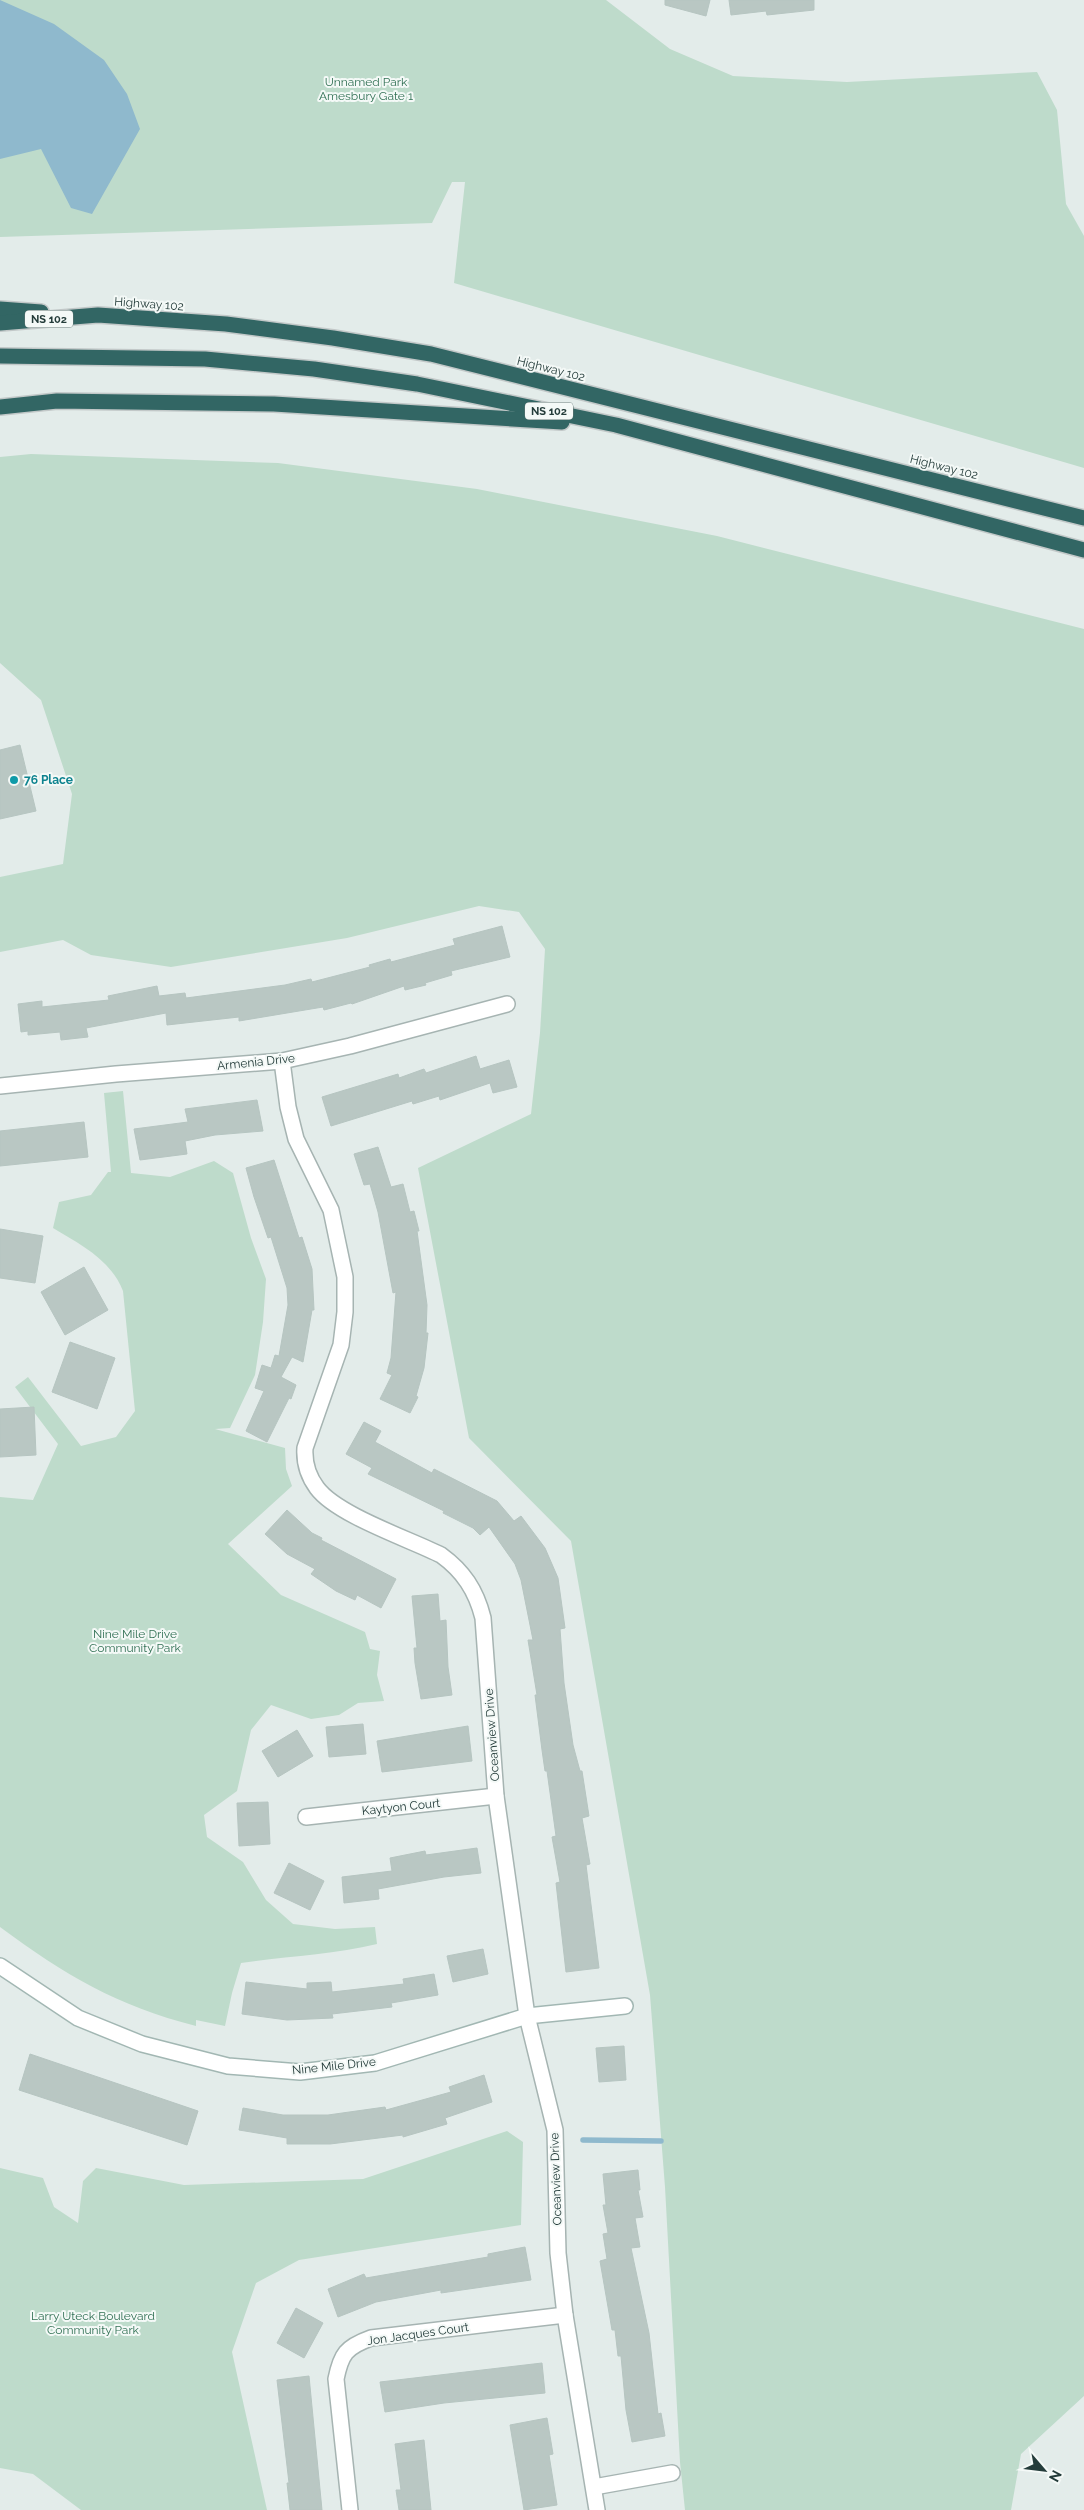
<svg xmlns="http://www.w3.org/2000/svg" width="1084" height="2510" viewBox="0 0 1084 2510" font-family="Raleway,sans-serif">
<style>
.green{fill:#bedbcb}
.water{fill:#8fb9cd}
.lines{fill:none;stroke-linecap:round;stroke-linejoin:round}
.stream{stroke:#8fb9cd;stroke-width:5.5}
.building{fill:#b9c7c3;stroke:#b6c5c1}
.street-casing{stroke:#a6b4b2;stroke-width:18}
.secondary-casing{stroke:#a2b7b3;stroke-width:18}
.highway-casing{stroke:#c2c8c8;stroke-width:18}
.street{stroke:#fff;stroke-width:15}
.secondary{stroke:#fff;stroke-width:15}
.highway{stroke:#326664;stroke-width:15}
.culture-dot{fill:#0f9aa8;stroke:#f4f9f7;stroke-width:2}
.labels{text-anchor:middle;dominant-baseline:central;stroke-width:4;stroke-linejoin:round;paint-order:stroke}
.shield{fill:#f4f9f7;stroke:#627573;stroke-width:1}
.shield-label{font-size:11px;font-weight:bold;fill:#243c3a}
.park-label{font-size:12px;fill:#317054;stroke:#f4f9f7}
.street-label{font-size:12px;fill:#243c3a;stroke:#f4f9f7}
.culture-label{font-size:12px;font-weight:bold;fill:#0d838f;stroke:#f4f9f7;text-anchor:start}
</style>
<rect width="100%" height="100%" fill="#e3ecea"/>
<!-- green -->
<g class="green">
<path d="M0,0H606L670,49L733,76L847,82L1037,72L1057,110L1066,204L1084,236V468L454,283L465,182H452L432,223L0,237Z"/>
<path d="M31,454L278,463L477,489L717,536L1084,629V2396L1021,2454L1011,2510H685L680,2462L665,2187L650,1995L571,1541L469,1438L418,1168L531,1114L540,1033L545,949L519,912L479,906L347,938L171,967L91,955L63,940L0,952V877L63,864L72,794L41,700L0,663V457Z"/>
<path d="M123,1091L131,1173L170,1177L214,1161L233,1173L251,1238L266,1279L263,1322L255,1375L230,1428L215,1429L285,1448L286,1469L292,1486L228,1544L281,1595L365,1632L370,1649L380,1651L377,1675L384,1701L358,1703L339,1715L311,1719L271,1705L251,1730L237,1791L204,1815L207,1837L243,1862L266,1900L293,1924L335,1929L375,1927L377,1944C333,1955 287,1956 241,1963L232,1993L225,2026L196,2020V2026C117,2006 65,1975 0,1927V1497L33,1500L58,1444L15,1387L28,1377L81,1446L116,1437L135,1411L123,1291C111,1260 80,1244 53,1228L59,1202L91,1195L108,1172H111L104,1093Z"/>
<path d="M507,2131L523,2142L521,2225L299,2260L256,2283L232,2352L267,2510H81L33,2474L0,2468V2168L43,2178L54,2207L78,2223L83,2181L96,2168L184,2185L363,2179Z"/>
</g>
<!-- water -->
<path class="water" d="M0,0L54,24L104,60L127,94L140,129L92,214L71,208L41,149L0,159Z"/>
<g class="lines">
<!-- stream -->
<path class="stream" d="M583,2140L661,2141"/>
</g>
<!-- building -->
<g class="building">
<path d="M665,0H710L706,16L665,5Z"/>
<path d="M729,0H814V10L767,15L766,11L731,15Z"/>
<path d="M20,745L36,811L0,819V750Z"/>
<path d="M502,926L510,957L451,971L452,975L425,983L426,985L405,990L404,986L352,1004L351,1003L324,1010L323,1007L239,1021V1017L167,1025L166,1013L86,1028L88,1037L61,1040L60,1032L28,1035V1031L21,1032L18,1004L42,1001V1007L109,1000L108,996L157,986L159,996L185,993L186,998L285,985L311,979L312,982L370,967L369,965L390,959L391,962L455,945L453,939Z"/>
<path d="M476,1056L480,1069L509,1060L517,1087L493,1093L490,1083L440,1100L439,1096L413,1104L412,1101L331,1126L322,1097L398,1074L399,1078L424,1069L426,1073Z"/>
<path d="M257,1100L263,1131L215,1135L185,1141L187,1154L140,1160L134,1129L188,1122L185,1109Z"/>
<path d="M84,1122L88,1157L0,1166V1131Z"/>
<path d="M378,1147L391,1187L403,1184L410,1212L414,1211L419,1231H417L427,1305L426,1333H428L424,1368L416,1396L418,1397L410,1413L380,1399L392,1375L387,1373L391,1358L396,1292L393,1293L378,1212L370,1184L364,1185L354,1154Z"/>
<path d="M274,1160L299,1238L302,1237L312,1269L314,1310H312L303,1362L292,1357L281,1377L296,1385L291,1399L289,1398L267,1442L246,1431L264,1391L255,1388L262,1365L271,1368L275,1355L279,1356L288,1305L287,1288L271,1237L268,1238L254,1197L246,1168Z"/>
<path d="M0,1229L43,1236L35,1283L0,1278Z"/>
<path d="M84,1267L108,1310L65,1335L41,1292Z"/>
<path d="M70,1342L115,1358L97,1409L52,1392Z"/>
<path d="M34,1407L36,1455L0,1457V1409Z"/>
<path d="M364,1422L381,1431L375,1442L432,1473L434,1469L497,1501L514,1521L521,1516L545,1548L558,1578L565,1628L560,1629L564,1683L573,1745L580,1771H582L589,1816L582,1818L590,1864L586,1865L599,1968L566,1972L556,1883L560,1882L552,1837L556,1836L547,1771H545L542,1750L535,1695H537L528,1640H533L521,1580L515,1564L489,1527L480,1535L473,1528L443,1513L444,1511L368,1474L372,1468L346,1454Z"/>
<path d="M287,1510L312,1533L322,1538L321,1540L396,1579L381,1608L357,1595L355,1600L336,1591L311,1574L315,1569L287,1554L265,1534Z"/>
<path d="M438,1594L440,1621L446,1620L448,1667L452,1695L421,1699L415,1663L414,1648H417L412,1596Z"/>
<path d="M363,1724L366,1754L329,1757L326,1727Z"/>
<path d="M468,1726L472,1761L382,1772L377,1741Z"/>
<path d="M297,1730L313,1756L278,1777L262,1751Z"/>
<path d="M268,1802L270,1844L239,1846L237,1803Z"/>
<path d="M477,1848L481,1873L444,1877L378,1889L379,1899L344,1903L342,1877L392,1871L390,1858L425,1851L426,1855Z"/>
<path d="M289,1863L324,1881L310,1910L274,1893Z"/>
<path d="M483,1949L488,1974L453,1982L447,1956Z"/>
<path d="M434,1974L438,1995L391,2003L392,2007L332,2014L333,2018L287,2020L242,2014L246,1982L307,1989V1983L331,1982L332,1992L404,1984L403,1979Z"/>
<path d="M624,2046L626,2080L599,2082L596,2048Z"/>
<path d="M30,2054L198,2111L187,2145L19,2090Z"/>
<path d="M484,2075L492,2102L445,2118L447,2124L403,2137V2135L330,2144H287V2138L239,2130L243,2108L283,2115H328L385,2107L386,2110L451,2092L449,2087Z"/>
<path d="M638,2170L640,2190H638L643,2217L635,2218L640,2247L631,2248L649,2333L658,2414L661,2413L665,2436L632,2442L626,2410L621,2356H618L615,2330H612L600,2261L607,2259L603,2234L608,2233L603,2205H606L603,2174Z"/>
<path d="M525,2247L531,2280L441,2293V2290L376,2302L338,2317L328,2289L364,2274L366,2278L488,2257V2254Z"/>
<path d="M296,2308L323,2323L304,2358L277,2343Z"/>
<path d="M542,2363L545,2393L444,2403L385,2412L380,2382Z"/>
<path d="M309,2376L322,2510H290L287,2483H289L277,2380Z"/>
<path d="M547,2418L553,2454L549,2455L557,2505L524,2510L510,2425Z"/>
<path d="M424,2440L431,2510H399L396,2490H401L395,2444Z"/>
</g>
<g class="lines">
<!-- street casing -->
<g class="street-casing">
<g id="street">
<path d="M282,1061L288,1107L296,1139L331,1210L345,1277V1312L341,1345L305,1448C304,1463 308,1476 317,1488C337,1515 409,1539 441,1555C463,1571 476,1590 483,1618L496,1796L527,2016L555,2130L558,2253L565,2315L597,2510"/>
<path d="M0,1086L116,1074L282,1061L350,1046L507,1004"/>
<path d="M306,1817L496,1796"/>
<path d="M594,2487L672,2473"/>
<path d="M350,2510L336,2379C341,2354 346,2347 371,2338L565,2315"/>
</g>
</g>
<!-- secondary casing -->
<g class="secondary-casing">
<path id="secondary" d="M0,1966L78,2018L142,2044L228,2066L300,2072L375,2063L527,2016L625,2006"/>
</g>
<!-- highway casing -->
<g class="highway-casing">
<g id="highway">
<path d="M0,309L41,312"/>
<path d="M0,323L98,315L226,324L333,338L431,354L1084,518"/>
<path d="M0,356L205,359L314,369L417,384L616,425L1084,550"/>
<path d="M0,407L57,401L274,404L562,422"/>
</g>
</g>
<!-- street -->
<use href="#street" class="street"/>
<!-- secondary -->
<use href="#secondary" class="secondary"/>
<!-- highway -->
<use href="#highway" class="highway"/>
</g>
<!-- markers -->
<circle class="culture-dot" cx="14" cy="780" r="5"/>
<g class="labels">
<!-- shield labels -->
<g class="shield">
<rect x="25" y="310.5" width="48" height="17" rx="4"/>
<rect x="525" y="402.5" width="48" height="17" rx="4"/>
</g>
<g class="shield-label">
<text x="49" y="319">NS 102</text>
<text x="549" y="411">NS 102</text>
</g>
<!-- park labels -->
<g class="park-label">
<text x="366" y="82">Unnamed Park<tspan x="366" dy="14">Amesbury Gate 1</tspan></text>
<text x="135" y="1634">Nine Mile Drive<tspan x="135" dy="14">Community Park</tspan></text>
<text x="93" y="2316">Larry Uteck Boulevard<tspan x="93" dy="14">Community Park</tspan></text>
</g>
<!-- street labels -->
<g class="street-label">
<text transform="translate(149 304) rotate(4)">Highway 102</text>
<text transform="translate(551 369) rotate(14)">Highway 102</text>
<text transform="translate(944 467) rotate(14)">Highway 102</text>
<text transform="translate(256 1062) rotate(-6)">Armenia Drive</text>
<text transform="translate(492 1735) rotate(-94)">Oceanview Drive</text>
<text transform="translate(401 1807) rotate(-6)">Kaytyon Court</text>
<text transform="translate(334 2066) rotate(-6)">Nine Mile Drive</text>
<text transform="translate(556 2179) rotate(-92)">Oceanview Drive</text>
<text transform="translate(418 2334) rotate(-8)">Jon Jacques Court</text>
</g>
<!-- culture labels -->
<g class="culture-label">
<text x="24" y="780">76 Place</text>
</g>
</g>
<!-- north arrow -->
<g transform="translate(1044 2470) rotate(118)" stroke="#f4f9f7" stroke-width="4" paint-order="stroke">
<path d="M0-4L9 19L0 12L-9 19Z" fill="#243c3a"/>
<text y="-8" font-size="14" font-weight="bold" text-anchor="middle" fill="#243c3a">N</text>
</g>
</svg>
